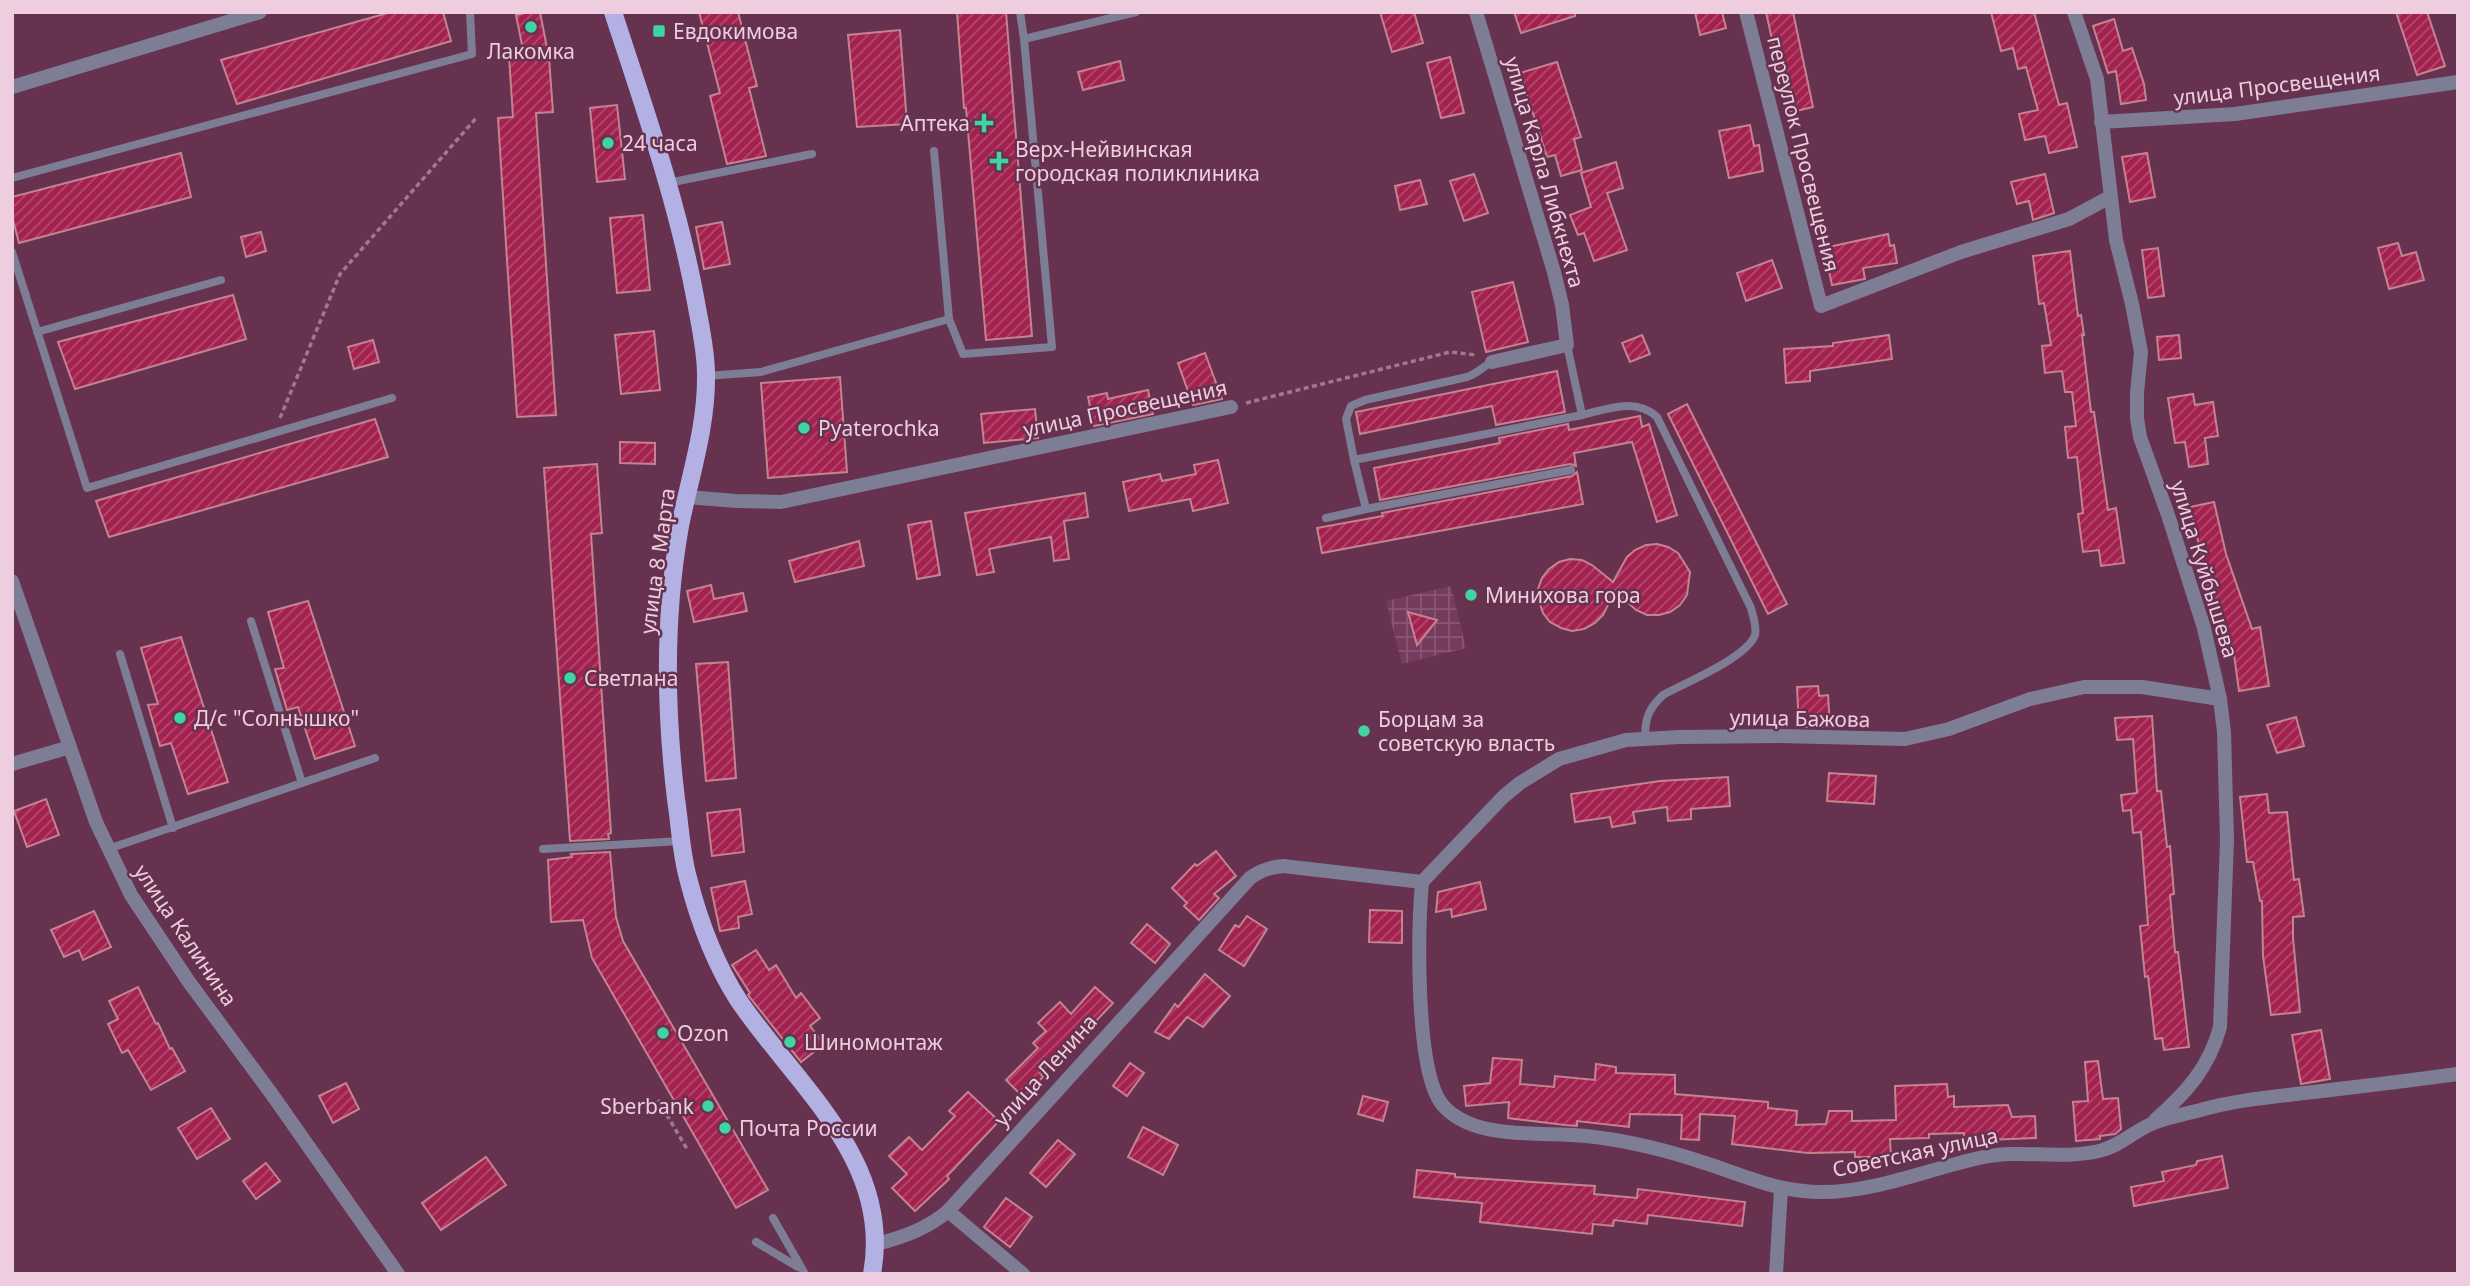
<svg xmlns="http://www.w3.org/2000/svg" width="2470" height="1286" viewBox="0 0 2470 1286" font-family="'Noto Sans',sans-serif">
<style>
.industrial{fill:url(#industrial-grid)}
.building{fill:url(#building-hatch);stroke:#c58390;stroke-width:2}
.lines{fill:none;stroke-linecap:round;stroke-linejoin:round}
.path{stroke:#a27790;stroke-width:3.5;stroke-dasharray:5 3.5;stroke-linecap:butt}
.lane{stroke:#7e7d96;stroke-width:8}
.street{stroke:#7e7d96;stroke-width:14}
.primary{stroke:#b3b1e4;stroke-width:18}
.poi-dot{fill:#3fd4a2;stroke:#663250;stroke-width:2.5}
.labels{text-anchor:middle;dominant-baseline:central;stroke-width:5;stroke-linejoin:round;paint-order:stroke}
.poi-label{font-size:21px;fill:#edcdde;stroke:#663250;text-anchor:start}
.street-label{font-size:21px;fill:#edcdde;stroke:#663250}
</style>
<defs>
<pattern id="industrial-grid" width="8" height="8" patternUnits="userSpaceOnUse" patternTransform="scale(1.75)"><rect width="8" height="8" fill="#763c5d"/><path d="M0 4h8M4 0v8" fill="none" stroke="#8a5774"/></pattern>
<pattern id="building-hatch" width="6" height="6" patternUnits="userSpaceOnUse" patternTransform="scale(1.75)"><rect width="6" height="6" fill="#a3214e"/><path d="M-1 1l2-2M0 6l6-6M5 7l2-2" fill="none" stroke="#b44a6f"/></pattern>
</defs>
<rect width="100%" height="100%" fill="#663250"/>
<!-- industrial -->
<path class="industrial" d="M1451,586L1466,648L1402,664L1386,601Z"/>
<!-- building -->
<g class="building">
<path d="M391,12H443L451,41L237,104L221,60Z"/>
<path d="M529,12H540L549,58L553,112L536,113L556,415L517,417L498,118L513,117L509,56L524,55L516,15Z"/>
<path d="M699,12H738L757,86L749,88L766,156L727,164L710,96L720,93Z"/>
<path d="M957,12H1006L1032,336L986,340L966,108H964Z"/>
<path d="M1380,12H1414L1423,43L1392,52Z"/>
<path d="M1514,12H1575V16L1521,33Z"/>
<path d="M1695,12H1722L1726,28L1700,35Z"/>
<path d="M1766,12H1793L1813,107L1788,113Z"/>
<path d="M1991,12H2034L2059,105L2067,103L2077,147L2049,153L2045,136L2025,140L2019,114L2038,110L2026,67L2018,69L2013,48L2001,51Z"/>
<path d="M2396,12H2427L2445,66L2417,75Z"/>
<path d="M2114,19L2123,51L2132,48L2144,84L2146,100L2121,104L2116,71L2108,73L2093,26Z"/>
<path d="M900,30L907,124L857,127L848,35Z"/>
<path d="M1450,57L1464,113L1441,118L1427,63Z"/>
<path d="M1120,61L1124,80L1083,90L1078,72Z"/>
<path d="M1557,62L1581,137L1574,139L1582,170L1561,176L1555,155L1547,157L1520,73Z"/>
<path d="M617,105L625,179L597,182L590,108Z"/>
<path d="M1750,125L1754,146L1759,145L1763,171L1729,178L1719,131Z"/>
<path d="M181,153L191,197L19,243L12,216V197Z"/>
<path d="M2147,153L2155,197L2130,202L2122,157Z"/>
<path d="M1616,162L1623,188L1607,193L1627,250L1594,261L1584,233L1578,235L1570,215L1591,207L1581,173Z"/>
<path d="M1474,174L1488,213L1464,221L1450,181Z"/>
<path d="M2045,174L2054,213L2033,220L2029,201L2017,204L2011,182Z"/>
<path d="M1420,180L1427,204L1400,210L1395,186Z"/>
<path d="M643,215L650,290L617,293L610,218Z"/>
<path d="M722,222L730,264L704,269L696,227Z"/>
<path d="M261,232L266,251L246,257L241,237Z"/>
<path d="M1888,234L1890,246L1894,245L1897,263L1863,268L1865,279L1832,285L1824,248Z"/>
<path d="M2398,243L2402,256L2416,252L2424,280L2389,289L2378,248Z"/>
<path d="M2158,248L2164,296L2148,298L2142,250Z"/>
<path d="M2070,251L2078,316L2081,315L2084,335H2082L2091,412H2094L2108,510L2116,508L2124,563L2101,566L2099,550L2083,552L2078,514L2083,513L2077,457L2068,458L2065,427L2076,426L2072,392H2065L2062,371L2045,373L2042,346L2051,345L2044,303L2039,304L2033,256Z"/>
<path d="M1772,260L1782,288L1746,301L1737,273Z"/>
<path d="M1513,282L1528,342L1486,352L1472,292Z"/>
<path d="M233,295L246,339L75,389L58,342Z"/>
<path d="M654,331L660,390L621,394L615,335Z"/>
<path d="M1642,335L1650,354L1630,362L1622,343Z"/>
<path d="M1889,335L1892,359L1810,371V381L1786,383L1784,349L1833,346V343Z"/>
<path d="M2179,335L2181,358L2159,360L2157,337Z"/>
<path d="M373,340L379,362L354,369L348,347Z"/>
<path d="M1205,353L1222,399L1193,405L1178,363Z"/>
<path d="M1557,371L1565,412L1496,425L1492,406L1360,434L1356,412Z"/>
<path d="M840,377L847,472L768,478L761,383Z"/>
<path d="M1148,390L1153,414L1094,426L1088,397L1107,393L1108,399Z"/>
<path d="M2193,394L2195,405L2213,402L2218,436L2205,438L2208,464L2189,467L2185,442L2175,443L2168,398Z"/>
<path d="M1687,404L1787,604L1768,614L1668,414Z"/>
<path d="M1035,409L1038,438L984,443L981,414Z"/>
<path d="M1640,416L1642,427L1649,424L1677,515L1657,522L1632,442L1574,453L1576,466L1570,464L1380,500L1374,468L1500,443L1499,438L1568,424L1569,430Z"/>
<path d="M375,419L388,457L109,537L96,501Z"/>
<path d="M620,442L655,443V464L620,463Z"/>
<path d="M1218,460L1228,503L1193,511L1190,499L1129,511L1123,482L1160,474L1162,481L1196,474L1194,465Z"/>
<path d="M597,464L602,533L591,534L611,833L608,834L609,839L570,841L544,468Z"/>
<path d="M1577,472L1583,504L1322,553L1317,528L1383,516L1382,513L1572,476Z"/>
<path d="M1085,493L1088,517L1064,521L1069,559L1054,561L1051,537L989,549L994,572L977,575L965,513Z"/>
<path d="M2214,502L2226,554L2252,629L2260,627L2269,686L2239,691L2233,647L2226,648L2223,625L2216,627L2201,583L2207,579L2190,507Z"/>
<path d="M931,521L940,575L917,579L908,525Z"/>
<path d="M859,541L864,566L795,582L789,561Z"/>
<path d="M1657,544L1668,547L1678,553L1690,572L1687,595L1680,605L1670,612L1659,615H1647L1636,610L1615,591L1603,615L1595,623L1584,629L1572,631L1561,628L1550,622L1543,613L1539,601L1538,589L1542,578L1549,569L1559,562L1570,559L1582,560L1592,565L1613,582L1627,557L1635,550L1646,545Z"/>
<path d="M711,585L714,599L743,593L747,611L694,622L687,591Z"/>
<path d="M308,601L355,746L315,759L298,707L287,710L275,669L284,668L268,612Z"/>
<path d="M1408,612L1437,620L1417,645Z"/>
<path d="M181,637L228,782L188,794L171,743L160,746L148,705L158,704L141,648Z"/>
<path d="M728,662L736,778L706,781L696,664Z"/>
<path d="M1818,686L1819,696L1828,695L1830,727H1799L1797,687Z"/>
<path d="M2152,716L2157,791H2161L2167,847L2170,846L2174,894L2170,895L2175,952H2178L2189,1047L2164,1050L2162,1038L2155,1039L2148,976L2145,977L2140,926L2148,925L2141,832L2133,833L2131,810L2123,811L2121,795L2137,793L2133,739L2117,740L2115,718Z"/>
<path d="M2296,717L2304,746L2277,753L2267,725Z"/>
<path d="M1829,773L1876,776L1874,804L1827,801Z"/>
<path d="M1728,777L1730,806L1691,809V819L1668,821L1667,807L1633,812L1635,823L1612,827L1610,817L1575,822L1571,794L1660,781Z"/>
<path d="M2267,794L2269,813L2287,812L2294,880L2299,879L2304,916L2293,917V938L2300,1012L2271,1015L2263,956L2262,901H2260L2253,862H2247L2240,797Z"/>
<path d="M46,799L59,835L27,847L14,811Z"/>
<path d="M740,809L744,852L712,856L707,813Z"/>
<path d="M1216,851L1236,876L1214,894L1219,898L1199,920L1184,906L1187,903L1172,888L1195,864L1197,866Z"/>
<path d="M610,852L616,917L623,941L768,1190L736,1208L592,958L583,920L551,922L548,860L572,857L571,854Z"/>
<path d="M745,881L752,914L738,917L739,928L720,931L711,888Z"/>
<path d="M1480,882L1486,909L1452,917L1451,909L1436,912L1438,892Z"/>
<path d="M1370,910L1402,911V943L1369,942Z"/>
<path d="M94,911L111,947L83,960L79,950L64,957L51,930Z"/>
<path d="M1247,916L1267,929L1244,966L1219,950L1235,925L1239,927Z"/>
<path d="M1147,924L1170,944L1155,963L1131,943Z"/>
<path d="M756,950L769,970L776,965L796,998L801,993L820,1018L810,1026L824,1044L801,1062L748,995L750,993L732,965Z"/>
<path d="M1205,974L1230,996L1203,1027L1187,1017L1169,1039L1155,1032L1175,1004L1178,1007Z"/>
<path d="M138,987L156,1024L158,1023L170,1049L172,1048L185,1071L151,1090L128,1050L122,1053L108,1024L118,1019L109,1001Z"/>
<path d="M1095,987L1113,1003L1094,1023L1093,1022L1040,1073L1043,1077L1023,1097L1006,1080L1038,1048L1033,1043L1046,1031L1038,1023L1060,1002L1071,1014Z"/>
<path d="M2321,1030L2330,1079L2301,1084L2292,1035Z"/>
<path d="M1493,1058L1522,1060L1520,1084L1554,1087L1555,1076L1595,1080L1596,1064L1616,1067V1073L1675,1075V1094L1768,1102V1108L1797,1111L1796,1125L1826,1124L1829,1111H1852V1121L1896,1120L1895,1086L1947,1084L1948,1097L1954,1096V1107L2008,1105L2012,1117L2035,1116L2036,1138L1964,1141V1133L1929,1134V1138L1890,1139L1891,1157H1855V1152L1808,1153L1732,1144L1735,1116L1700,1114L1699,1140L1681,1139L1682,1115L1630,1114L1629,1127L1577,1121V1126L1565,1125L1508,1118L1509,1102L1466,1106L1464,1086L1490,1083Z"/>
<path d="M2098,1061L2103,1099L2118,1098L2121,1129L2115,1134L2100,1136V1139L2076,1141L2073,1102L2088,1101L2085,1062Z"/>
<path d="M1130,1063L1144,1073L1127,1096L1113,1086Z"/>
<path d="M346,1083L359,1109L333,1123L319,1096Z"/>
<path d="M968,1092L999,1121L947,1176L949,1179L915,1211L892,1188L907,1174L889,1156L909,1137L922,1150L955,1116L949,1111Z"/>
<path d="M1363,1096L1388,1102L1383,1121L1358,1114Z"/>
<path d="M211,1108L230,1139L197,1159L178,1128Z"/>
<path d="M1143,1127L1178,1145L1163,1175L1128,1157Z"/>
<path d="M1058,1140L1075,1154L1046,1187L1030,1173Z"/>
<path d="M2222,1156L2228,1188L2134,1206L2131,1187L2164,1181L2162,1172L2196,1165L2197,1161Z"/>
<path d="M486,1157L506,1185L441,1230L422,1203Z"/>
<path d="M266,1163L280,1181L256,1199L243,1181Z"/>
<path d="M1417,1170L1455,1174V1177L1595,1186L1594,1194L1637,1198L1638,1189L1745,1202L1742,1226L1648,1215L1647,1224L1614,1220L1613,1226L1593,1224L1592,1234L1480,1222L1482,1203L1414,1197Z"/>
<path d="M1006,1198L1032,1217L1010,1247L984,1227Z"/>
</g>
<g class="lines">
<!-- path -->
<g class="path">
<path d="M1246,403L1450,352L1477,355"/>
<path d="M280,418L340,274L477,117"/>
<path d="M658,1100L687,1149"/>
</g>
<!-- lane -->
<g class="lane">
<path d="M1024,39L1136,12"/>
<path d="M12,178L472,54L470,12"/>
<path d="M668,183L812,154"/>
<path d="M12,252L87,488L392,398"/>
<path d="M949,319L963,354L1052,347L1024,39L1020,12"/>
<path d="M37,332L221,280"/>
<path d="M1567,345L1582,415C1607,409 1636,397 1657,417L1751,608C1753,617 1757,626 1755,635C1747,658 1684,683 1663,695C1648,709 1645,719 1645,738"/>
<path d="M706,376L761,372L949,319L934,151"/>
<path d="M1354,460L1346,419L1351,406L1365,400L1467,377C1477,374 1482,367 1492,362"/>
<path d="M1571,470L1366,509L1354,460L1582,415"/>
<path d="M1326,518L1366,509"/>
<path d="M251,621L302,783"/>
<path d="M120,654L173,828"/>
<path d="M108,849L375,758"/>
<path d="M543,849L681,841"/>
<path d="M773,1218L805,1274"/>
<path d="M756,1242L798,1267"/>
</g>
<!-- street -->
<g class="street">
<path d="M1476,12L1554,272L1562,305L1567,345L1492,362"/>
<path d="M1746,12L1821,306L1961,252L2069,219L2110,197"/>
<path d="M2074,12L2097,79L2116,240L2132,304L2141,352L2137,393V418L2140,437L2168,515L2204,628L2220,699L2224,732L2227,840L2220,1027C2209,1068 2186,1093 2155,1120"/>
<path d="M12,87L260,12"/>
<path d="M2101,122L2235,114L2458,82"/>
<path d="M687,497L736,501L781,502L1231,407"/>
<path d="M12,581L96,822L131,895L189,982L271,1093L398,1274"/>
<path d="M12,764L70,747"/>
<path d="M1422,882C1418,929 1415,1067 1441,1103C1471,1142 1543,1131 1586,1136C1624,1140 1662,1149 1699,1161C1741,1174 1775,1192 1822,1192C1876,1192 1931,1168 1984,1157C2022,1149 2061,1160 2099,1151C2118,1147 2132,1133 2149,1125C2165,1117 2187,1114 2204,1109C2237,1100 2272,1097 2305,1093C2356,1087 2407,1081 2458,1074"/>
<path d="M1422,882L1503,797L1520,783L1559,759L1626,740L1680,737L1780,736L1905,739L1949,729L2030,699L2084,687H2142L2220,699"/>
<path d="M948,1211L1023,1274"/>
<path d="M877,1244C903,1237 927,1229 948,1211L1250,878C1261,870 1270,867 1283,866L1422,882"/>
<path d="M1776,1274L1781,1189"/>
</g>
<!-- primary -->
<path class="primary" d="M613,12C644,107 678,203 696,302C700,325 706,350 706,374C707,426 690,476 680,526C664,616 665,708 676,799C680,825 681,853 688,878C699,921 715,964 739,1001C797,1086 893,1161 872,1274"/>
</g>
<!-- markers -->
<g class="poi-dot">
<circle cx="531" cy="27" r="7"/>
<rect x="652" y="24" width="14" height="14" rx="3.5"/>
<path d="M980.5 112.5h7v7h7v7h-7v7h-7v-7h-7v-7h7z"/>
<circle cx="608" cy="143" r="7"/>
<path d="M995.5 150.5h7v7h7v7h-7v7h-7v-7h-7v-7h7z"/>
<circle cx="804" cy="428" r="7"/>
<circle cx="1471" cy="595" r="7"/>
<circle cx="570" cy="678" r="7"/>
<circle cx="180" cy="718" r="7"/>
<circle cx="1364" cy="731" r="7"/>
<circle cx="663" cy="1033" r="7"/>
<circle cx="790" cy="1042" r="7"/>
<circle cx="708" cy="1106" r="7"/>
<circle cx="725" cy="1128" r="7"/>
</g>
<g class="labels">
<!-- poi labels -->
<g class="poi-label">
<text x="673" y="31">Евдокимова</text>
<text x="531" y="51" text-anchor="middle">Лакомка</text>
<text x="970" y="123" text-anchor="end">Аптека</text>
<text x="622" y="143">24 часа</text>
<text x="1015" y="149">Верх-Нейвинская<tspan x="1015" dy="24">городская поликлиника</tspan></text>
<text x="818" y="428">Pyaterochka</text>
<text x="1485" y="595">Минихова гора</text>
<text x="584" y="678">Светлана</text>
<text x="194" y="718">Д/с "Солнышко"</text>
<text x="1378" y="719">Борцам за<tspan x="1378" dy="24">советскую власть</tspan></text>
<text x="677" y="1033">Ozon</text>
<text x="804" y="1042">Шиномонтаж</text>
<text x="694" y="1106" text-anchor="end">Sberbank</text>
<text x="739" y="1128">Почта России</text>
</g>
<!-- street labels -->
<g class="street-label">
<text transform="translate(2277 85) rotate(-7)">улица Просвещения</text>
<text transform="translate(1804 154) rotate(76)">переулок Просвещения</text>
<text transform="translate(1545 172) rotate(74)">улица Карла Либкнехта</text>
<text transform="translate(1125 408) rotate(-12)">улица Просвещения</text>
<text transform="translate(657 561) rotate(-82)">улица 8 Марта</text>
<text transform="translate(2205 569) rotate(73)">улица Куйбышева</text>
<text transform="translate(1800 718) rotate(1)">улица Бажова</text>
<text transform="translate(186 935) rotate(56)">улица Калинина</text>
<text transform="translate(1045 1070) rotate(-48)">улица Ленина</text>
<text transform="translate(1915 1152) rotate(-12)">Советская улица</text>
</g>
</g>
<!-- border -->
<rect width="2470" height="1286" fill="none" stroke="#edcdde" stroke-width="28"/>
</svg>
